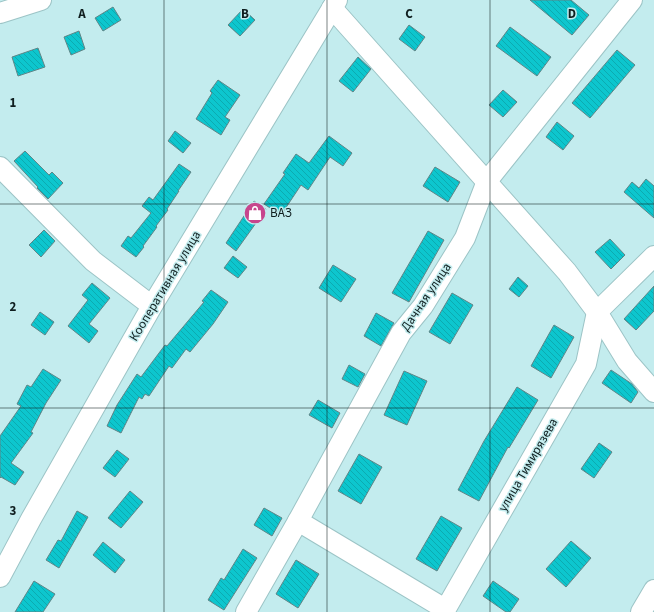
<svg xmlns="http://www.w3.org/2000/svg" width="654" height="612" viewBox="0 0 654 612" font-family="'Source Sans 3',sans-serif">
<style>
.building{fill:url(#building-back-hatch);stroke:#5f8587}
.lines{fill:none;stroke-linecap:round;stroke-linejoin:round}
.minor-casing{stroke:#9cc4c6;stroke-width:22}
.minor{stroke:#fff;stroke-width:20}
.grid{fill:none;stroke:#0f1e1f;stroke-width:1;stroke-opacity:0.55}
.labels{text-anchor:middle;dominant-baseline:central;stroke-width:3;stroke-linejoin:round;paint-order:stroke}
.poi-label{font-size:13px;fill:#0f1e1f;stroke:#c3ecee;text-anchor:start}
.street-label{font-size:13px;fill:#0f1e1f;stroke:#c3ecee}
.grid-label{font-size:13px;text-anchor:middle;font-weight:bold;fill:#0f1e1f;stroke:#c3ecee;stroke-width:3;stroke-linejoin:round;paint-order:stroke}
</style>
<defs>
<pattern id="building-back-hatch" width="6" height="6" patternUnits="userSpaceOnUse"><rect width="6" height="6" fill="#0dc6ce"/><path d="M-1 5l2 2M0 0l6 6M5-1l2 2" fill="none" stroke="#0caab0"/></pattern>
</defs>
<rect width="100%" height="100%" fill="#c3ecee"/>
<!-- building -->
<g class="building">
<path d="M530,0H571L589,15L572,35Z"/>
<path d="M113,7L121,20L103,31L95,18Z"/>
<path d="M243,9L255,20L240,36L228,25Z"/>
<path d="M409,25L425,37L415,51L399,39Z"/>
<path d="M510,27L551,57L537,76L496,46Z"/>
<path d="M79,31L85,49L71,55L64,37Z"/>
<path d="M38,48L45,67L18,76L12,57Z"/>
<path d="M617,50L635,65L590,118L572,103Z"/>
<path d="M358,57L371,69L353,92L339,81Z"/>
<path d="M218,80L240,95L225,117L230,120L221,135L196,119L212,93L210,91Z"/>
<path d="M503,90L517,102L503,117L489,105Z"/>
<path d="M557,122L574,136L563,150L546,137Z"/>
<path d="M175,131L191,143L183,153L168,141Z"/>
<path d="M329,136L352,153L343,166L330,157L308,190L301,185L281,215L264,204L285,174L283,173L296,154L309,163Z"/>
<path d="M25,151L49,175L52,172L63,183L48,199L37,188L38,187L14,161Z"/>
<path d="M179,164L191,172L178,191H179L167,209L168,210L156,226L157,227L143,246L144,247L136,257L121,246L128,236L131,238L151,213L142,206L149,197L153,200Z"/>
<path d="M435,167L460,182L448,202L423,186Z"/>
<path d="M646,179L654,186V218L624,192L632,182L639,188Z"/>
<path d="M254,201L266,209L236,251L226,243Z"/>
<path d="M44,230L55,241L41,257L29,245Z"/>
<path d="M428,231L444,240L409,302L392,293Z"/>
<path d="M610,239L625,255L611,269L595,252Z"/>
<path d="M233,256L247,267L238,278L224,268Z"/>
<path d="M333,265L356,279L341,302L319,288Z"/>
<path d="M518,277L528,286L519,297L509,289Z"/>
<path d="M92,283L110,298L89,324L98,331L89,343L68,326L88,300L82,295Z"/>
<path d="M654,286V311L636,330L624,319Z"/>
<path d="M211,290L228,302L213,324L190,352L186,349L172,368L169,366L149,396L145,394L142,399L139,397L121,433L107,426L117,405L137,374L141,377L165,345L167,346L204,302L202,301Z"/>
<path d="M452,293L473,305L450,344L429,332Z"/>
<path d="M40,312L54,322L45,335L31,325Z"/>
<path d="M376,313L394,323L381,346L364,336Z"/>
<path d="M554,325L574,337L551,378L531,366Z"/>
<path d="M349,365L365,374L358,387L342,379Z"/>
<path d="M43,369L61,380L46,403L31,432L33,433L11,463L24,472L15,485L1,477L0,478V436L21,406L17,404L27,385L31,387Z"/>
<path d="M611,370L632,384L638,392L631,403L602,383Z"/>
<path d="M404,371L427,381L407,425L384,415Z"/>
<path d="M517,387L538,400L509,448L508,447L479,501L458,490L484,441Z"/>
<path d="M318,400L340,413L332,428L309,415Z"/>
<path d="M599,443L612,452L594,478L581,469Z"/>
<path d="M117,450L129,459L115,477L103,468Z"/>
<path d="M359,454L382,467L361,504L338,491Z"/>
<path d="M130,491L143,502L121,528L108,518Z"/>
<path d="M264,508L282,518L272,536L254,525Z"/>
<path d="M77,511L88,517L59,568L46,560L58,540L61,541Z"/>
<path d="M441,516L462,528L437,571L416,559Z"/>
<path d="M571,541L591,558L566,587L546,569Z"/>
<path d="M103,542L125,560L115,573L93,555Z"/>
<path d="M243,549L257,558L224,610L208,600L221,578L224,580Z"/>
<path d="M296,560L319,574L298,608L276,594Z"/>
<path d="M34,581L55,594L43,612H15Z"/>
<path d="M493,581L519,599L510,612H506L483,596Z"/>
</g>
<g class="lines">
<!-- minor casing -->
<g class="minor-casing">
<g id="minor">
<path d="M332,8L567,272L597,312L627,361L654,392"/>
<path d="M0,13L41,0"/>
<path d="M0,167L93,261L152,306"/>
<path d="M298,521L445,609"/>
<path d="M0,577L31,519L152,306L337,0"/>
<path d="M246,612L298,521L401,333L423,306L465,238L487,181L632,0"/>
<path d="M444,612L586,364L597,312L654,256"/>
<path d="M641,612L654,590"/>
</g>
</g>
<!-- minor -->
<use href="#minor" class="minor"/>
</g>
<!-- grid -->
<path class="grid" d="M164,0V612M327,0V612M490,0V612M0,204H654M0,408H654"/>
<!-- icons -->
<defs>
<g id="shop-disc" transform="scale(1.15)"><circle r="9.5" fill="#c7458d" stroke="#c3ecee"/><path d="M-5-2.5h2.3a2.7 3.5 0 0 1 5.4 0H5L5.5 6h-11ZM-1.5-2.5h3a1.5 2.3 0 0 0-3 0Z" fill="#fff"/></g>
</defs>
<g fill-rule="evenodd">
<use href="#shop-disc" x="255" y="213"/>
</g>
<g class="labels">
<!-- poi labels -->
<g class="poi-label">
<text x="270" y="213">ВАЗ</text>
</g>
<!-- street labels -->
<g class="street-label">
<text transform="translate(165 286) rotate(-59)">Кооперативная улица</text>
<text transform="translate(426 297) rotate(-56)">Дачная улица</text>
<text transform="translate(528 465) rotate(-60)">улица Тимирязева</text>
</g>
</g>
<g class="grid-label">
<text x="82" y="18">A</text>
<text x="245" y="18">B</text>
<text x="409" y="18">C</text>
<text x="572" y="18">D</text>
<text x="13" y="107">1</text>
<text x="13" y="311">2</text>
<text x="13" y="515">3</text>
</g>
</svg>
